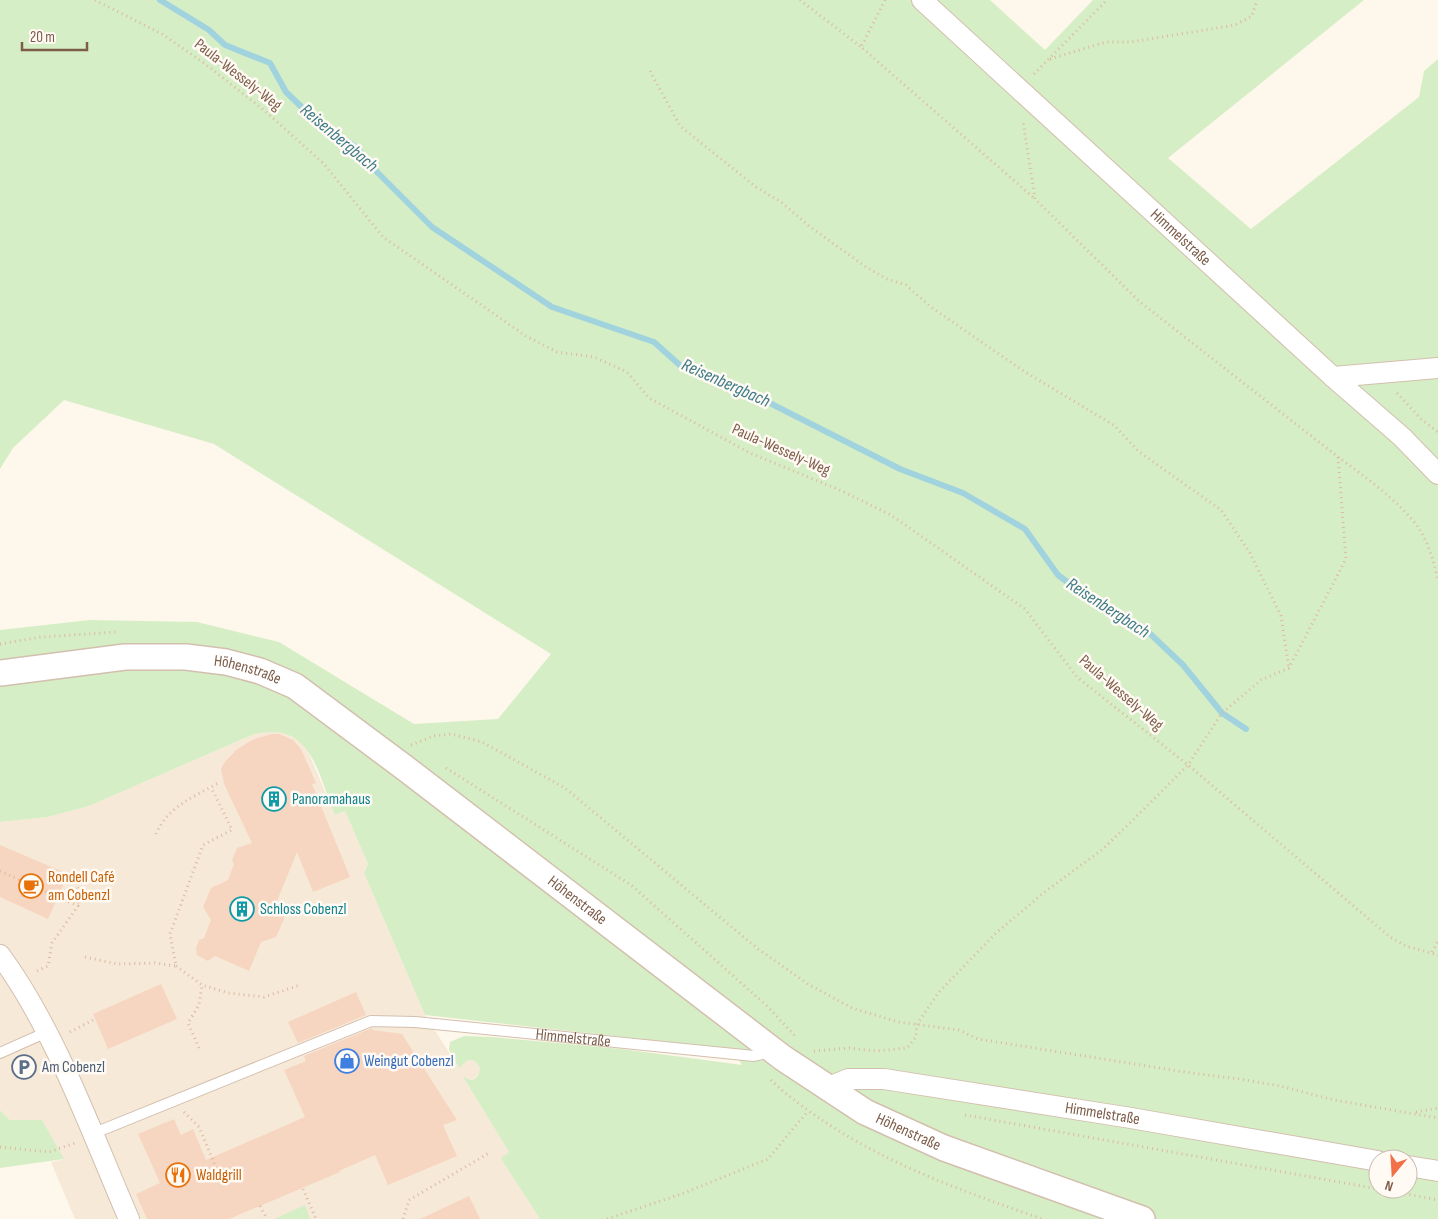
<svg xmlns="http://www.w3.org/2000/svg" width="1438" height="1219" viewBox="0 0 1438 1219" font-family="'Sofia Sans Condensed',sans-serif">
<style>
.residential{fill:#f7e9d8}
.green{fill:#d6eec6;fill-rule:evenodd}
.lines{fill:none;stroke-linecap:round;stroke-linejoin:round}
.stream{stroke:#a1d3de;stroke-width:6}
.building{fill:#f6d6c0}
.service-casing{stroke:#d3bfae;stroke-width:12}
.minor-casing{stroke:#d3bfae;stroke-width:22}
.tertiary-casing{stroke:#d3bfae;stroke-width:28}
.path{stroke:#dcb9a1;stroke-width:3;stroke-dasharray:1 4;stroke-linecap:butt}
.service{stroke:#fff;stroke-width:10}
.minor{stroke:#fff;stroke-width:20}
.tertiary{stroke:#fff;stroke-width:25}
.labels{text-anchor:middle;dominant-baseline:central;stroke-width:5;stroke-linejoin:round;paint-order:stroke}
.street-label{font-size:16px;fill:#7d5d4a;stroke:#fffaf3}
.culture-label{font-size:16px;fill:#0d838f;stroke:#fffaf3;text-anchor:start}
.food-label{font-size:16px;fill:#c56008;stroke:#fffaf3;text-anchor:start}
.shop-label{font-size:16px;fill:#366cbe;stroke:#fffaf3;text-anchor:start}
.service-label{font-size:16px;fill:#4e5e75;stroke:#fffaf3;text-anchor:start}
.water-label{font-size:18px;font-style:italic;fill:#3e7c8b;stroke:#fffaf3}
</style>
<rect width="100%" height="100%" fill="#fef7eb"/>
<!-- residential -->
<path class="residential" d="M269,730L281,731L301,742L307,749L335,815L345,811L368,864L364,873L425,1015L459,1068L468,1060L475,1061L479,1066L480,1072L476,1077L471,1080L464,1079L509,1152L505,1165L540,1219H75L51,1162L64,1159L10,1120L0,1110V822L48,817L89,806L252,735Z"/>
<!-- green -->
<g class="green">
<path d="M0,0H990L1045,50L1093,0H1364L1168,158L1251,229L1419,97L1424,71L1438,59V1219H540L505,1165L501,1158L509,1152L463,1077L471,1080C477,1079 481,1073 479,1066L475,1061L468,1060L459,1068L449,1050L450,1042L464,1036L492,1037L622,1049L742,1065L732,1049L425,1015L364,873L368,864L345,811L335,815C317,772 311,719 252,735L89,806L48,817L0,822V630L90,620L197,622L279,642L414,724L498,719L551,654L214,444L64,400L13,448L0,469ZM1378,1159H1408V1189H1378Z"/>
<path d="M0,1110L10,1120H42L64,1159L0,1168Z"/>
<path d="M305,1205L310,1219H274Z"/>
</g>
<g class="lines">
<!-- stream -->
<path class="stream" d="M160,0L209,30L225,45L270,63L286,92L311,116L357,148L378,173L432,227L552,307L654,342L683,368L744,390L900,469L963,493L1025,529L1058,575L1099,606L1143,627L1183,665L1222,713L1246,729"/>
</g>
<!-- building -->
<g class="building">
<path d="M271,734H279L293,740L301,749L316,783L312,784L350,877L313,892L297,852L275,906L283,910L284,919L276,937L261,942L249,971L215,956L208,961L197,955L196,948L199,940L204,938L211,920L203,907L211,888L228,880L234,864L232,860L237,848L252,843L224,784L221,769L224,763L236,750L252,740Z"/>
<path d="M0,845L68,874L48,919L0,897Z"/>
<path d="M161,984L177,1019L108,1049L93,1014Z"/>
<path d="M356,992L366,1015L298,1043L288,1022Z"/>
<path d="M372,1028L373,1030L402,1034L457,1120L443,1125L457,1156L388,1185L375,1155L339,1171L340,1172L229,1219H147L136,1194L160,1183L138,1134L174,1119L181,1135L193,1129L206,1160L305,1117L284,1070L306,1061L304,1056Z"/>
<path d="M469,1196L480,1219H420Z"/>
</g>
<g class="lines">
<!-- service casing -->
<g class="service-casing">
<g id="service">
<path d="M0,1053L47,1032"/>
<path id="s1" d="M92,1134L371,1021L415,1022L754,1056L770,1052"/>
</g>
</g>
<!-- minor casing -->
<g class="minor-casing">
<g id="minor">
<path id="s2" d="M922,0L1333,377L1402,437L1438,474"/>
<path d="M1333,377L1438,368"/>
<path d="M0,955C56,1031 91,1132 129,1219"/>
<path id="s3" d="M827,1088L848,1079H884L1131,1118L1378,1161"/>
<path d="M1408,1166L1438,1171"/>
</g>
</g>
<!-- tertiary casing -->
<g class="tertiary-casing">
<g id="tertiary">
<path id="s4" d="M0,673L125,657H186L226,662L260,671L295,686L405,768L783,1058L865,1112L944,1148L1142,1219"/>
</g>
</g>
<!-- path -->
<g class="path">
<path d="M95,0L162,34L204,63L265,111L324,164L383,237L526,336L557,352L594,357L627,372L649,398L750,453L842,491L891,515L1025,609L1077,677L1188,765L1390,937L1406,946L1438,955"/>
<path d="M800,0L861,47"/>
<path d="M885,0L861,47L1034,198"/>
<path d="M1050,59L1106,42H1131L1235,25L1252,16L1257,0"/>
<path d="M650,71L680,126L756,187L781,202L809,226L866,267L887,279L906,285L931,307L1022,370L1115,426L1138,451L1221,510L1250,553L1281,616L1289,668"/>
<path d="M1034,74L1107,0"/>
<path d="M1397,393L1421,419L1438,432"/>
<path d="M1338,457C1363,475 1400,502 1418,527C1428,542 1435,564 1438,581"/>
<path d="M0,644L41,637L117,632"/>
<path d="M411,745L434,736L451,734L482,742L565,788L758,949L808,984L852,1008L898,1022L959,1030L978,1039L1191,1073L1240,1079L1280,1086L1334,1100L1438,1118"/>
<path d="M446,768L631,885L767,1006L796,1037"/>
<path d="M156,834C168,806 194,797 220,782"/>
<path d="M0,871L78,906L52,943L48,966L37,971"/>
<path d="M74,878L78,889V906"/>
<path d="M1432,952L1438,941"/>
<path d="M85,957L117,964L155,963L176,966L170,934L203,845L232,830L211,787"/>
<path d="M176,966L202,985L228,993L264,997L300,985"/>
<path d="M70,1032L95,1019"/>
<path d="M199,1048L188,1023L199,1005L202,985"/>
<path d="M814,1051L849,1048L876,1051L907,1048L916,1037L917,1024L939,992L996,933L1046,891L1103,849L1143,810L1188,765L1222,713L1261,680L1289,668L1346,559L1338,457L1140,302L1035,199L1023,121"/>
<path d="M771,1080C787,1096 807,1110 825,1122C893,1167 966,1192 1042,1219"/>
<path d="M184,1112L199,1127L218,1172"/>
<path d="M1416,1112L1438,1108"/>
<path d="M965,1115L1378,1189"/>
<path d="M0,1147L49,1152L75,1143"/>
<path d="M303,1189L316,1219"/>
<path d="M1380,1189L1438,1200"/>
<path d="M260,1206L267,1219"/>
<path d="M403,1219L409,1200L489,1153"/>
<path d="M607,1219L684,1193L768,1159L808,1111"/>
</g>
<!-- service -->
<use href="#service" class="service"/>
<!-- minor -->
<use href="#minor" class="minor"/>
<!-- tertiary -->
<use href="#tertiary" class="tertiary"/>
</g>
<!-- icons -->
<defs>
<g id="building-ring" transform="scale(1.25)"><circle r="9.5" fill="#fffaf3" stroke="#0f9aa8" stroke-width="1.5"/><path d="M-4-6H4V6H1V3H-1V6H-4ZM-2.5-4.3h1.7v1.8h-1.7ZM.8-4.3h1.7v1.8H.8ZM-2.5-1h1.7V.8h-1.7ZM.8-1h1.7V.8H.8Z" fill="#0f9aa8"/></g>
<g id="cafe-ring" transform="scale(1.25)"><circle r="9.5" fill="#fffaf3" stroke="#e8710a" stroke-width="1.5"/><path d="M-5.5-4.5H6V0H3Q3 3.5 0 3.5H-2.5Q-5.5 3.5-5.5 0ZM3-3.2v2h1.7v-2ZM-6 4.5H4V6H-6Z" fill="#e8710a"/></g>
<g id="shop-ring" transform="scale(1.25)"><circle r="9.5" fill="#fffaf3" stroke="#3f7fe0" stroke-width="1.5"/><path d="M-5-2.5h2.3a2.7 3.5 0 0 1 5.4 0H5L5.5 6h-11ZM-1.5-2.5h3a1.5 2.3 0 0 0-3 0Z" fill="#3f7fe0"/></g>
<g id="parking-ring" transform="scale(1.25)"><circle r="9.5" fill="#fffaf3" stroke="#5c6f8a" stroke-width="1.5"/><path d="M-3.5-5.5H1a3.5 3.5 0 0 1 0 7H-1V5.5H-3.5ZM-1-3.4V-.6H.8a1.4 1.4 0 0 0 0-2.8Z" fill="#5c6f8a"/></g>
<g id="restaurant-ring" transform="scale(1.25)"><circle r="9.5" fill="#fffaf3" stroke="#e8710a" stroke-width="1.5"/><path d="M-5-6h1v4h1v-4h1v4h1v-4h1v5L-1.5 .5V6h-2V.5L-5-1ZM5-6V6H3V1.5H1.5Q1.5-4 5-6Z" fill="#e8710a"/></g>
</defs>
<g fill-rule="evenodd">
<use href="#building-ring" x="274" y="799"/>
<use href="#cafe-ring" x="31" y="886"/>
<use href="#building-ring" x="242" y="909"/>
<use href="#shop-ring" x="347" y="1061"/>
<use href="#parking-ring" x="24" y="1067"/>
<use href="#restaurant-ring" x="178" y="1175"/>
</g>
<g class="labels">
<!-- street labels -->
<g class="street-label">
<text transform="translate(238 75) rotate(38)">Paula-Wessely-Weg</text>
<text stroke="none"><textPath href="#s2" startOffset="351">Himmelstraße</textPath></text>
<text transform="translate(781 450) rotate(24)">Paula-Wessely-Weg</text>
<text stroke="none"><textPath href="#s4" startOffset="250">Höhenstraße</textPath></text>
<text transform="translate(1121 693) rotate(41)">Paula-Wessely-Weg</text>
<text stroke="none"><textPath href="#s4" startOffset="655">Höhenstraße</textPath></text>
<text stroke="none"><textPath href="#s1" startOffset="504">Himmelstraße</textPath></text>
<text stroke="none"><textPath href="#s3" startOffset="280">Himmelstraße</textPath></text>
<text stroke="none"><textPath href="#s4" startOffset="1060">Höhenstraße</textPath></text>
</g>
<!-- culture labels -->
<g class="culture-label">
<text x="292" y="799">Panoramahaus</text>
<text x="260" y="909">Schloss Cobenzl</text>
</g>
<!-- food labels -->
<g class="food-label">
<text x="48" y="877">Rondell Café<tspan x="48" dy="18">am Cobenzl</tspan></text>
<text x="196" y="1175">Waldgrill</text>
</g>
<!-- shop labels -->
<g class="shop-label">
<text x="364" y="1061">Weingut Cobenzl</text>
</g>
<!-- service labels -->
<g class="service-label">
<text x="42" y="1067">Am Cobenzl</text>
</g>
<!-- water labels -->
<g class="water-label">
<text transform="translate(339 138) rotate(40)">Reisenbergbach</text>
<text transform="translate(726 383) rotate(24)">Reisenbergbach</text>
<text transform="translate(1108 608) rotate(33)">Reisenbergbach</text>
</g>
</g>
<!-- north arrow -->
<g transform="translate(1393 1174) rotate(198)"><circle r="24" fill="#fffaf3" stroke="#cbbbaf"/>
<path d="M0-4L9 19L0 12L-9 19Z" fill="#f17047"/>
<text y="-8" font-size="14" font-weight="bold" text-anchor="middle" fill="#7d5d4a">N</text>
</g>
<!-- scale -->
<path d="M22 42v8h65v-8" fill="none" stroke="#7d5d4a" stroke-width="2.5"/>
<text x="30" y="42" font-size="15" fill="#7d5d4a" stroke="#fffaf3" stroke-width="4" paint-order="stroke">20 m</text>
</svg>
